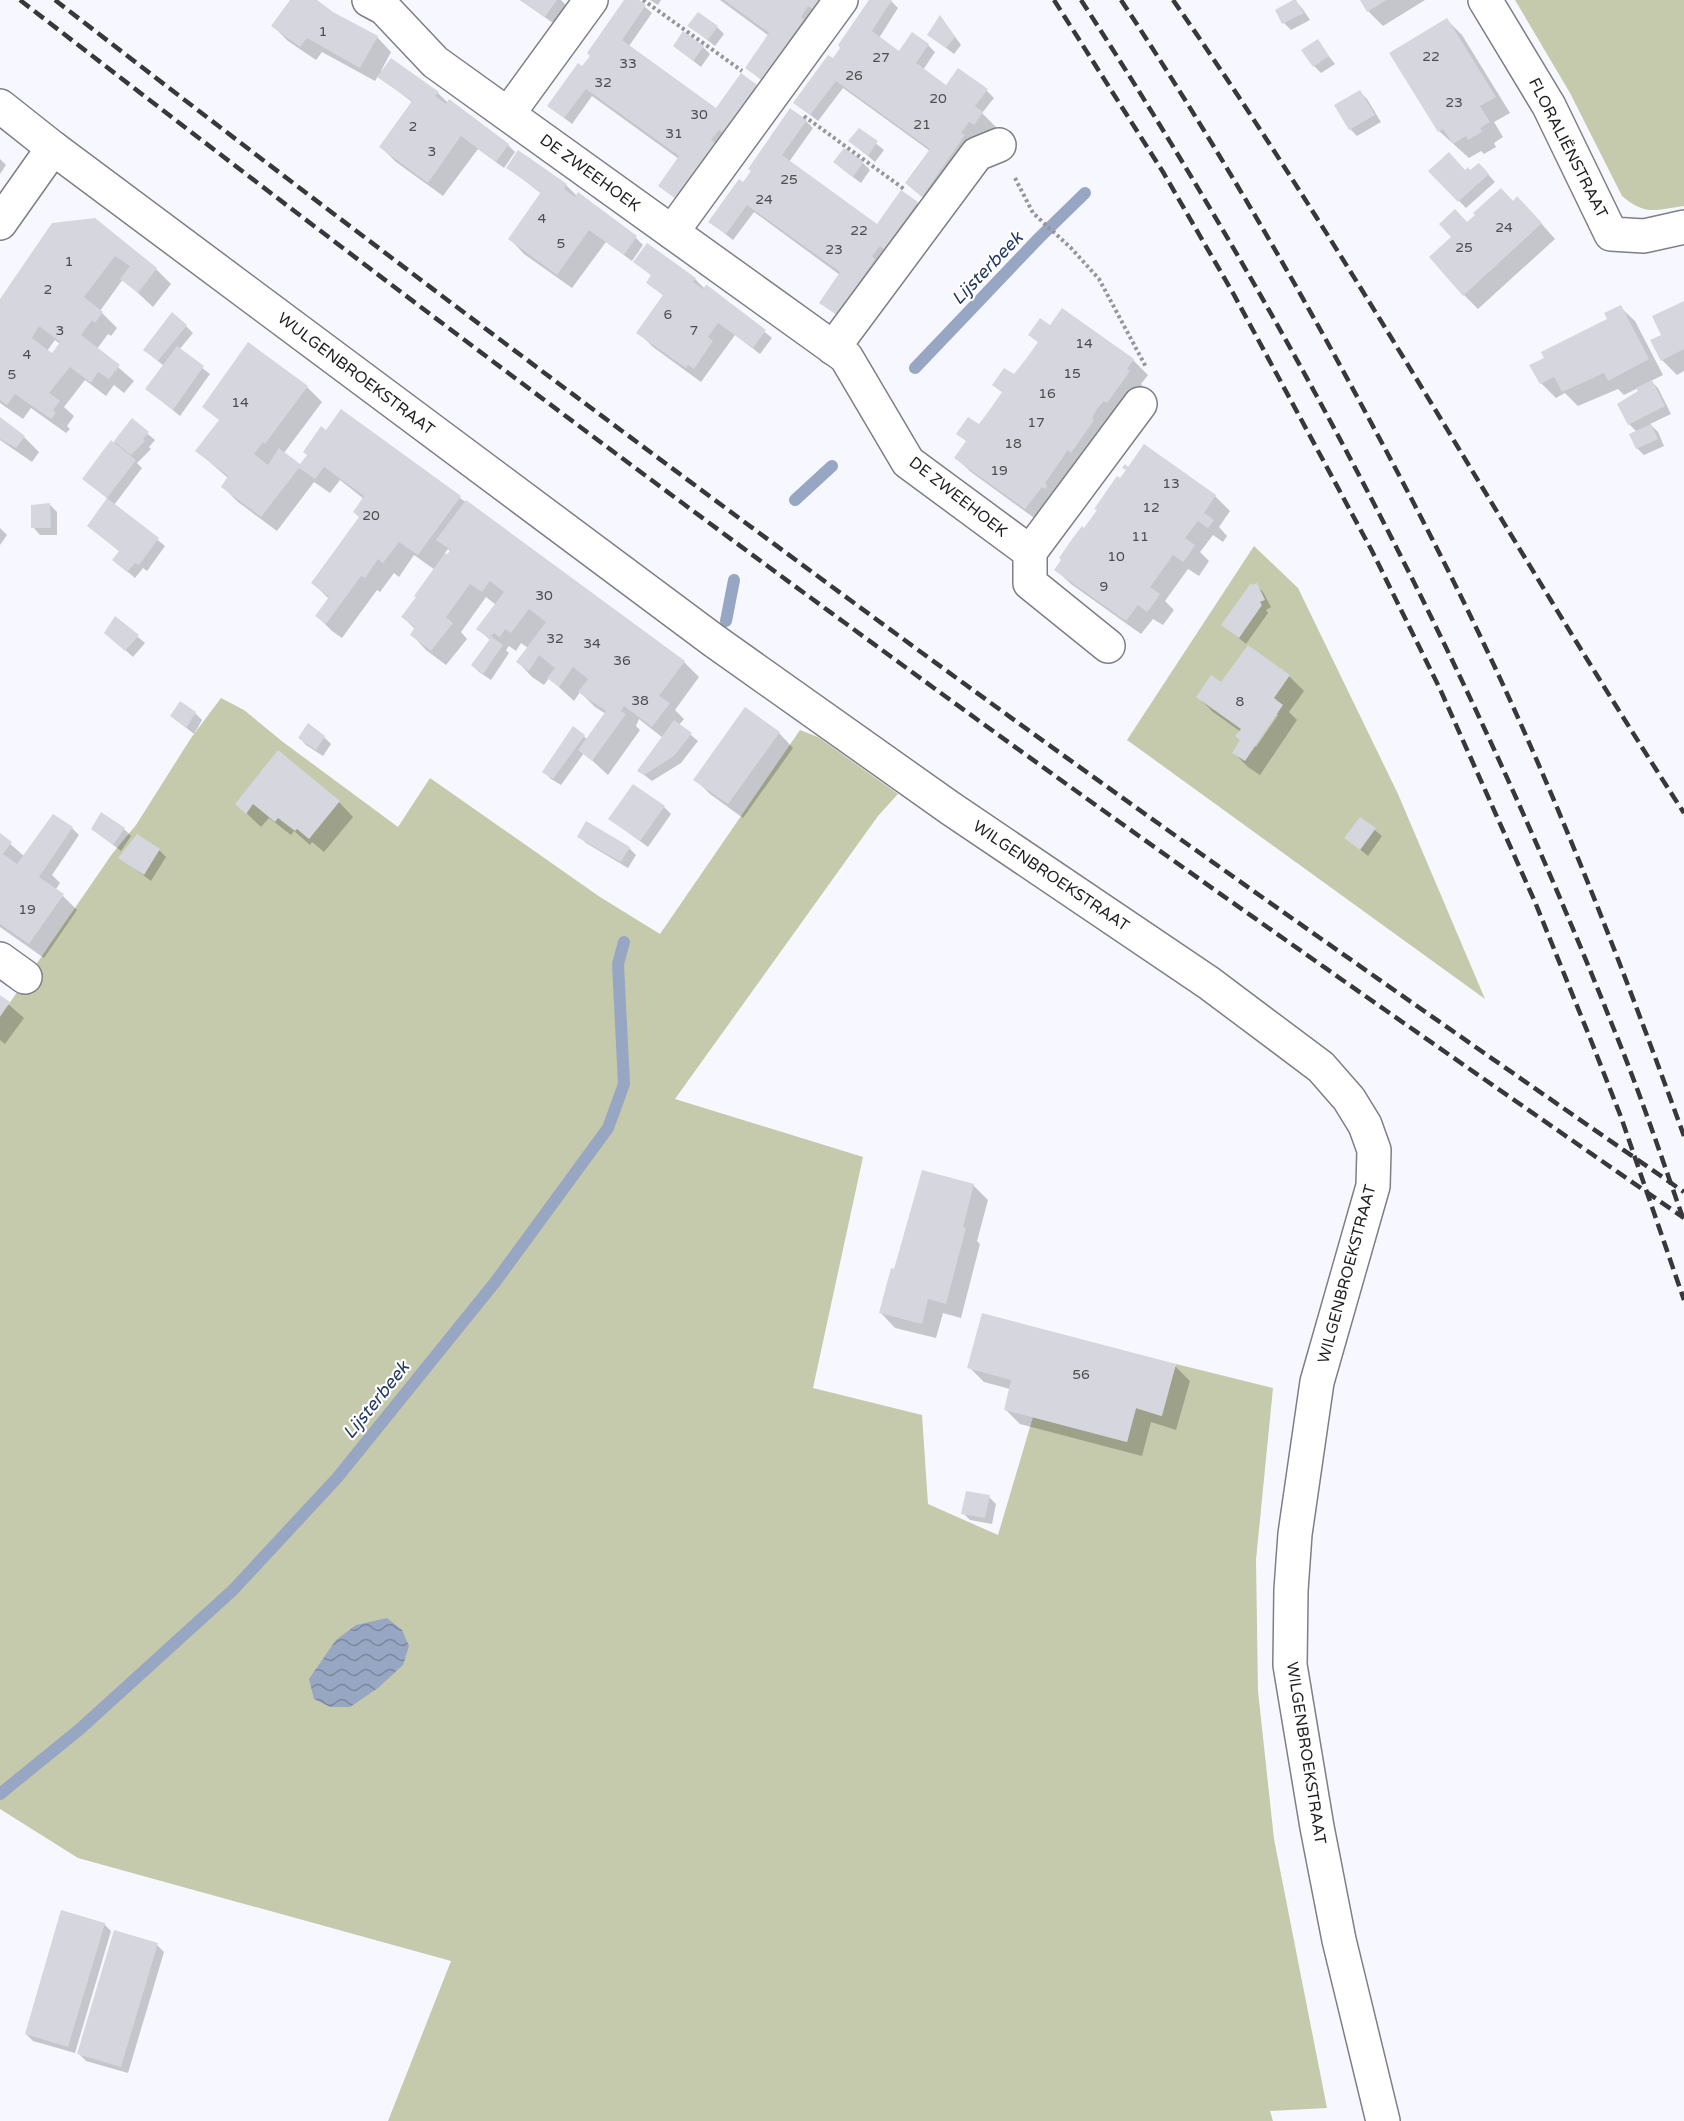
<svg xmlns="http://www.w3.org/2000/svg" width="1684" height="2121" viewBox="0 0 1684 2121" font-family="'Varela Round',sans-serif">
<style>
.green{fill:#c5caac}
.water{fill:url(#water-waves)}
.shadow{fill:#0003;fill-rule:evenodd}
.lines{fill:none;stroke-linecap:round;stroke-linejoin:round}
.stream{stroke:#97a6c2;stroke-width:12}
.building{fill:#d6d6df;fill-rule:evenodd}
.minor-casing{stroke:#7e7f86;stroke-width:36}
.path{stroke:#95959a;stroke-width:4;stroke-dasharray:3 3;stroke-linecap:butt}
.minor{stroke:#fff;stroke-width:33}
.rail{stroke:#38383b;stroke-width:4.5;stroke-dasharray:12 6;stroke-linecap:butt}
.labels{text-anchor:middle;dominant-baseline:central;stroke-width:4.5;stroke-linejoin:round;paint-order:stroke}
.number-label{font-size:14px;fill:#4d4d51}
.street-label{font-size:16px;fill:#1f1f22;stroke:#fff}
.water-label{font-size:18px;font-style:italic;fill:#253960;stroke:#fff}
</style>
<defs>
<pattern id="water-waves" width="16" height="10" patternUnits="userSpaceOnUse" patternTransform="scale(1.5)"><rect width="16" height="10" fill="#97a6c2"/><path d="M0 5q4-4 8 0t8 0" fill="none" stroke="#7b879d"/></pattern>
</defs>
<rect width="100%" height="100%" fill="#f7f8ff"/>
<!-- green -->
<g class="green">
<path d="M1515,0H1684V206C1654,210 1646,216 1622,196L1570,93Z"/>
<path d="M1254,546L1298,588L1398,794L1485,999L1127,740Z"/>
<path d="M221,698L244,710L283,742L398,827L430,778L600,897L660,934L800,730L818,737L898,794L878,816L675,1099L863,1157L813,1388L922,1415L928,1504L998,1535L1033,1417L1127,1442L1136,1408L1161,1416L1176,1364L1273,1388L1256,1560L1258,1691L1274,1839L1327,2108L1270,2111L1273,2121H388L451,1961L78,1858L0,1809V1017L112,854L136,825L191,738Z"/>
</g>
<!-- water -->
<path class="water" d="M387,1618L402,1630L409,1646L403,1665L378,1688L350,1707H330L314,1699L309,1679L336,1640L356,1625Z"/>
<!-- shadow -->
<g class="shadow">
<path d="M291,0H315L333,13L377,37L391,52L381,71L438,93L448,103L508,145L515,152L504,168L478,149L443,196L396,162L381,147L412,102L378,76L375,81L322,52L316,60L288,41L273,26Z"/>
<path d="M520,0H561L566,5L553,23Z"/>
<path d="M626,0H637L652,13L629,46L722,113L741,75L763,93L684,205L660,186L679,159L592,96L572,124L549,106L583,68Z"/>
<path d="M650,0H661L658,5Z"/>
<path d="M720,0H831L769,86L746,68L769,36Z"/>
<path d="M871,0H890L898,8L879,38L900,53L928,45L935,52L923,70L951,91H987L994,98L982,113L997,128L989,139L930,202L914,190L930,151L843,88L818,121L795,103L833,60Z"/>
<path d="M1361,0H1425L1383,26L1368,11Z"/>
<path d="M1295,1L1302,8L1310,20L1291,30L1284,23L1277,10Z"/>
<path d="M941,17L961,45L954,54L929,35Z"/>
<path d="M1447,20L1462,35L1510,113L1494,122L1503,137L1494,143L1496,147L1484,154L1481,151L1469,158L1439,131Z"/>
<path d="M689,26L717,27L724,34L715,46Z"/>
<path d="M1317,41L1335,64L1321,73L1314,66Z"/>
<path d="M675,46L703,47L710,54L701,67Z"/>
<path d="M1360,92L1367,99L1381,122L1357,136L1350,129Z"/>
<path d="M806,121L813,128L789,162L882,229L917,203L924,210L844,321L821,302L840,275L754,212L733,240L710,222L743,184Z"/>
<path d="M859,130L884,150L875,162L850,141Z"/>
<path d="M0,159L6,165L0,174Z"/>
<path d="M863,163L870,170L861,183L842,169Z"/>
<path d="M508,168L566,185L577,196L636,238L643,245L632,261L606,242L572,288L524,254L510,239L542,194Z"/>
<path d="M1430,171L1486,172L1495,182L1466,208Z"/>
<path d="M1514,202L1532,213L1555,239L1478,309L1464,295L1467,224Z"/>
<path d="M94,219L156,269L171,284L153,307L123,279L100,311L117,328L111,336L108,334L97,349L134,381L124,393L114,385L106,396L85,380L64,407L74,416L67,426L70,429L66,433L31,408L23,419L0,403V300ZM55,340L60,344L52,355L47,351Z"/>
<path d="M635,262L695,279L705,289L735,308L772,338L760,354L735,335L701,382L653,347L638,332L664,296L648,283L652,276Z"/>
<path d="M1684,302V371L1677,375L1662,360L1663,335Z"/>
<path d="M1620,307L1635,321L1663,375L1651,381L1658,388L1671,414L1650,424L1658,432L1664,446L1644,455L1637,448V432L1629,424L1640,392L1638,388L1624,395L1618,389L1578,406L1565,393L1556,398L1541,383L1546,358L1609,319Z"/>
<path d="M186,326L193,333L179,350L210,374L180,416L147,389L164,366L152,356Z"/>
<path d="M1050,327L1133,360L1148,375L1141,384L1143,387L1122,417L1041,523L971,472L956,458L967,442L958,433L979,426L1003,393L994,384L1014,376L1039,343L1030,334Z"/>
<path d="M249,344L307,387L322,402L284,453L300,466L308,456L460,498L684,662L699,677L675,710L684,719L679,725L698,741L681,763L652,781L639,771L663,738L639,719L636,726L640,730L608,775L584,753L561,785L551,779L544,772L584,736L587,740L606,714L595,707L580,692L574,701L549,678L544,685L532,677L518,662L528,648L521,643L516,651L509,646L506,650L509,653L491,680L479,672L472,665L490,640L478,629L496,605L486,597L461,632L467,639L446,665L426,650L412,635L416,630L403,617L435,570L414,555L399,577L394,573L380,592L377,590L342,638L332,631L317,616L329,599L313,583L360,518L364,499L340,480L330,493L314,482L277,531L238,502L223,487L228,478L197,451L220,421ZM448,549L451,552L447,556L444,554Z"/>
<path d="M0,418L24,437L39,452L32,462L0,440Z"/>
<path d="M132,421L155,440L149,447L151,449L137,463L142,468L114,505L165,546L147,571L143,568L135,578L121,566L120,552L89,526L108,499L84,479Z"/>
<path d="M1215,496L1230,511L1219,527L1227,536L1223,542L1213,535L1200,552L1209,561L1199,576L1188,569L1165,601L1174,610L1163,625L1153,619L1141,634L1071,584L1056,570L1085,530Z"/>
<path d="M50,505L57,512V535H40L33,527Z"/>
<path d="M0,528L7,535L0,545Z"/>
<path d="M1256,585L1263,592L1271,607L1266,610L1268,613L1246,644L1223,625Z"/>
<path d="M115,618L145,643L133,657L113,639Z"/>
<path d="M1289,676L1304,691L1289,712L1297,720L1260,775L1248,767L1234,753L1241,741V732L1213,712L1198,697L1222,684ZM1276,713L1278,715L1256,747L1254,744Z"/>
<path d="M195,713L202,720L194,734L179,722Z"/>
<path d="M779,733L793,748L743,818L710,794L695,779Z"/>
<path d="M324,737L331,744L323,756L306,745L300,738Z"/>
<path d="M339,802L353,817L324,852L312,842L310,845L294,831L291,835L269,818L261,827L237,804Z"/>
<path d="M664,807L671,814L648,847L610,819Z"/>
<path d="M1361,819L1382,836L1368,856L1346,838Z"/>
<path d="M72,828L79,835L52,875L60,883L56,889L77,910L44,958L0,927V835L24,856Z"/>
<path d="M93,829H124L131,836L121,851Z"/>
<path d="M579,836L629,848L636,855L628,868L586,843Z"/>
<path d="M159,850L166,857L151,881L120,858Z"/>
<path d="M0,997L24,1018L5,1044L0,1040Z"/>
<path d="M973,1185L988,1200L977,1241L980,1244L961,1318L943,1313L936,1338L895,1328L881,1313Z"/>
<path d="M1175,1366L1190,1381L1176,1430L1151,1422L1142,1456L1020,1424L1005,1409L1010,1389L984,1382L969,1367Z"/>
<path d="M989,1497L996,1504L992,1524L970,1520L963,1513Z"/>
<path d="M104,1924L111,1931L75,2053L33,2041L26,2034Z"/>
<path d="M157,1945L164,1952L128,2073L86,2061L79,2054Z"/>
</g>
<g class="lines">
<!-- stream -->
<g class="stream">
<path d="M915,368L1039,238L1085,193"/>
<path d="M795,500L832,466"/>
<path d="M726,621L734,580"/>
<path d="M0,1794L80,1729L233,1590L337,1478L496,1281L608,1128L624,1084L618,964L624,942"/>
</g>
</g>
<!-- building -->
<g class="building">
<path d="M290,0H317L333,12L378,36L360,68L307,38L300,47L271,26Z"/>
<path d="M521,0H557L545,17Z"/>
<path d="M624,0H639L646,5L622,40L716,108L741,73L757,85L723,133L719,130L711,140L715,143L676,199L658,186L679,156L586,89L564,118L547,106L578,63L582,66L590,56L587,53Z"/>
<path d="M724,0H819L813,9L808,6L801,17L804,19L762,80L745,68L769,33Z"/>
<path d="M869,0H892L872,31L899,51L912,32L929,44L916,63L919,65L946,85L958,68L988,89L975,106L983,112L974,125L969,122L961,133L965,135L922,197L905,183L930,149L836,81L810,115L793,103L828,55L833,58L840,48L838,45Z"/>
<path d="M1293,0H1296L1304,13L1282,24L1275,10Z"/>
<path d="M1360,0H1386L1367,12Z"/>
<path d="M698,12L718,26L708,40L687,26Z"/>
<path d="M940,15L955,37L946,48L927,35Z"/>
<path d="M1447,18L1496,97L1480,106L1490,122L1480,128L1482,132L1468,140L1466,136L1453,144L1443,129L1438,132L1389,53Z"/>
<path d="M683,31L704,46L693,61L673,46Z"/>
<path d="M1318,39L1329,56L1313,67L1301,50Z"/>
<path d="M391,58L439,92L435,96L446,104L449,99L509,144L496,162L461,136L428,183L379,147L412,101L377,77Z"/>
<path d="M1360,90L1375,115L1349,130L1334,105Z"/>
<path d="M790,108L807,120L782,155L877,224L901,190L918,202L884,249L880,246L872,256L875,259L837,315L819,303L840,272L747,205L726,234L708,222L739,179L743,182L751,171L748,169Z"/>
<path d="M859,128L878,141L868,156L848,141Z"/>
<path d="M844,148L864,161L853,177L833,162Z"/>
<path d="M518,150L567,184L564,189L575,197L578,192L637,236L624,255L589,230L557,275L508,239L541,192L506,168Z"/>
<path d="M1449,152L1465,170L1468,167L1470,170L1479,163L1489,174L1458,202L1428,171Z"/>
<path d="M1501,188L1513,201L1517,196L1542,223L1463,296L1429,257L1451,237L1439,224L1455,209L1467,222L1475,215L1473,213Z"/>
<path d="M95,218L157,268L138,293L120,279L130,266L115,256L84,297L103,312L95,323L92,320L81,335L120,365L109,379L98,372L91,383L70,367L49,393L60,401L53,410L56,413L51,419L15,394L7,405L0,400V299L52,223ZM39,326L60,342L52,353L32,338Z"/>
<path d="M647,243L696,278L693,282L703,289L706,285H707L766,330L753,348L718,323L708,337L713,341L694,369L688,365L686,368L636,333L663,295L646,283L651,275L633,262Z"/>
<path d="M1684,301V349L1661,361L1650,340L1661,335L1652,316Z"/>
<path d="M1621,305L1649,359L1608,381L1604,373L1562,392L1554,377L1540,384L1529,365L1544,358L1541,352L1607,319L1604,313Z"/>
<path d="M1062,308L1134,359L1127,369L1130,371L1107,403L1104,401L1097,409L1092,418L1094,420L1071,453L1068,450L1045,483L1047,485L1045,489L1042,487L1025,509L954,458L966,441L956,434L968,417L979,424L991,408L1002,392L992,385L1004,368L1014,374L1026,359L1038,342L1028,335L1040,318L1050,325Z"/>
<path d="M172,312L187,325L158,361L143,350Z"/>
<path d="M248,342L308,386L265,444L263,442L254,454L268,465L279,448L300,464L307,455L303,452L321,426L326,430L341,409L461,496L418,555L399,542L383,563L378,559L365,578L361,576L326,624L315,616L329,597L311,583L359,517L353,512L364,496L324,467L315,479L299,468L261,517L221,487L228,476L195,451L219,420L202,407Z"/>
<path d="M177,346L204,366L173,410L145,389Z"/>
<path d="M1652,380L1665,406L1628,425L1617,404L1638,391L1636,388Z"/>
<path d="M0,417L25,436L16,448L0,439Z"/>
<path d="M132,418L149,432L143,439L145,441L131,455L114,441Z"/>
<path d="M1651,424L1658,439L1636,449L1629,434Z"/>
<path d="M111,440L136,460L107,498L82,479Z"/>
<path d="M1144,444L1216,495L1204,513L1214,520L1208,528L1198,521L1185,538L1195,545L1190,553L1183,562L1173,555L1150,587L1160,594L1154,603L1147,612L1138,605L1126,621L1054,570L1061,560L1059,558L1070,542L1082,526L1084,528L1097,510L1094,509L1117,476L1120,478L1126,470L1122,468L1125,464L1128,467Z"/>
<path d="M107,498L159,538L139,565L135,563L127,572L112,560L119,551L87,526Z"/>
<path d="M466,500L685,661L659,696L670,703L652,727L624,706L621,711L626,714L592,761L578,750L606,711L578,692L588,679L573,667L559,687L547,678L555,668L539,655L529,671L516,662L546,622L529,609L511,633L505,629L500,637L494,633L491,636L503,645L483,674L471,665L490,639L476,629L504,592L490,581L482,592L470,584L446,617L453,623L431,651L410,635L415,627L401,617L416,597L414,596L445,553L447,554L451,550L436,540Z"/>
<path d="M50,503L51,528H31V505Z"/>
<path d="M1251,583L1252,585L1257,583L1265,600L1260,602L1262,605L1239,638L1221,625Z"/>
<path d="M115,616L139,635L125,651L104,633Z"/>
<path d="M1248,645L1290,675L1274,698L1283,705L1245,761L1232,753L1240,740L1235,736L1241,729L1196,697L1211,675L1221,682Z"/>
<path d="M180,701L196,712L186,728L170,716Z"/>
<path d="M745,707L780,732L728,804L693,780Z"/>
<path d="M674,720L692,733L674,756L644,775L637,771Z"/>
<path d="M308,723L325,736L316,750L298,738Z"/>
<path d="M573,726L585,735L553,779L542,772Z"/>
<path d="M278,750L340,801L309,839L297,829L295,831L278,818L275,822L253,804L246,814L235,804Z"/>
<path d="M633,784L665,806L640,841L608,819Z"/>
<path d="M101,812L125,828L113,845L91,829Z"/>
<path d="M53,814L73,827L39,877L64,894L29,944L0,924V833L12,842L3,854L17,864Z"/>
<path d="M1360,817L1376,828L1360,850L1344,838Z"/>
<path d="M586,821L630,847L621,862L577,837Z"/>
<path d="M137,834L160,849L144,875L118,858Z"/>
<path d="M0,995L10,1002L0,1016Z"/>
<path d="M922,1170L974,1184L963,1227L966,1228L946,1304L928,1299L922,1324L879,1313L891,1268L894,1269Z"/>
<path d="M982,1313L1176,1364L1162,1416L1136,1408L1127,1442L1004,1410L1011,1380L967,1368Z"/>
<path d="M966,1491L990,1495L985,1518L961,1514Z"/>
<path d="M61,1910L105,1923L68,2047L25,2034Z"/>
<path d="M114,1930L158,1943L121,2067L77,2054Z"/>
</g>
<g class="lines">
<!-- minor casing -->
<g class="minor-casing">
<g id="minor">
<path d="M369,0L384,8L435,62L846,357L908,462L1030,552L1140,404"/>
<path d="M1485,0L1549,106L1611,234L1644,236L1684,227"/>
<path d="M0,106L53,148L713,640L950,808L1209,983L1321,1067L1349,1099L1365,1125L1374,1150L1373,1186L1317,1382L1295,1534L1291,1590L1290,1665L1317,1827L1339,1940L1383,2121"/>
<path d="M508,114L591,0"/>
<path d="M0,223L53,148"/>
<path d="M672,232L841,0"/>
<path d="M833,348L977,154L999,145"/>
<path d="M1030,552V583L1108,646"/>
<path d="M0,959L25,977"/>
</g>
</g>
<!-- path -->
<g class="path">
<path d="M643,0L742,71"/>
<path d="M804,116L904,189"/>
<path d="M1015,178L1033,213L1071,248L1099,279L1146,367"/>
</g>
<!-- minor -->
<use href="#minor" class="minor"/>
<!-- rail -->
<g class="rail">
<path d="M20,0C309,224 601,445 897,661C1156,851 1420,1035 1684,1218"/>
<path d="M55,0C339,220 625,435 914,647C1168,833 1426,1013 1684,1192"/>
<path d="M1054,0L1163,172L1233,293L1372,551L1440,689L1535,902L1590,1038L1621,1117L1684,1300"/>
<path d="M1081,0C1292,326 1472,671 1615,1032C1640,1093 1661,1156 1683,1218"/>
<path d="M1121,0C1210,135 1292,275 1368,417C1422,517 1473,617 1519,720C1580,856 1633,996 1684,1136"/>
<path d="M1173,0C1356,263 1510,544 1684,813"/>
</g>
</g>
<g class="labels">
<!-- number labels -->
<g class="number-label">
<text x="323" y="31">1</text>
<text x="1431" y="56">22</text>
<text x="881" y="57">27</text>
<text x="628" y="63">33</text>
<text x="854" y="75">26</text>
<text x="603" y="82">32</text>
<text x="938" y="98">20</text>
<text x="1454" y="102">23</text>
<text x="699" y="114">30</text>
<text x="922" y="124">21</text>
<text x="413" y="126">2</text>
<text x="674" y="133">31</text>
<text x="432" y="151">3</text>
<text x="789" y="179">25</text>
<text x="764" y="199">24</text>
<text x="542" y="218">4</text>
<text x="1504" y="227">24</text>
<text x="859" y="230">22</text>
<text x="561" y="243">5</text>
<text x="1464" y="247">25</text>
<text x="834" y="249">23</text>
<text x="69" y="261">1</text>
<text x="48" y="289">2</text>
<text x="668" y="314">6</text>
<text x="60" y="330">3</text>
<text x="694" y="330">7</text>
<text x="1084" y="343">14</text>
<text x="27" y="354">4</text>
<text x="1072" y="373">15</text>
<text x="12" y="374">5</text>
<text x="1047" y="393">16</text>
<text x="240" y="402">14</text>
<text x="1036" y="422">17</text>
<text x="1013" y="443">18</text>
<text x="999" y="470">19</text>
<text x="1171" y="483">13</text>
<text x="1151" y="507">12</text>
<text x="371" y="515">20</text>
<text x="1140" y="536">11</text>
<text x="1116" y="556">10</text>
<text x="1104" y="586">9</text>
<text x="544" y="595">30</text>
<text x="555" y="638">32</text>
<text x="592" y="643">34</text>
<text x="622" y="660">36</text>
<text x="640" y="700">38</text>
<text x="1240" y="701">8</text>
<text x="27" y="909">19</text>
<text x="1081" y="1374">56</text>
</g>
<!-- street labels -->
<g class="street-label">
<text transform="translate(1568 148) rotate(63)">FLORALIËNSTRAAT</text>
<text transform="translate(590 173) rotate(36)">DE ZWEEHOEK</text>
<text transform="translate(356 374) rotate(37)">WULGENBROEKSTRAAT</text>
<text transform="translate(958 497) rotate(38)">DE ZWEEHOEK</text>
<text transform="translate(1051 876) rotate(34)">WILGENBROEKSTRAAT</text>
<text transform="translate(1347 1274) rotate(-75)">WILGENBROEKSTRAAT</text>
<text transform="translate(1306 1753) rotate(81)">WILGENBROEKSTRAAT</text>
</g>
<!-- water labels -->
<g class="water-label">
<text transform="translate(987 268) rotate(-46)">Lijsterbeek</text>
<text transform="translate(376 1400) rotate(-51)">Lijsterbeek</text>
</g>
</g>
</svg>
